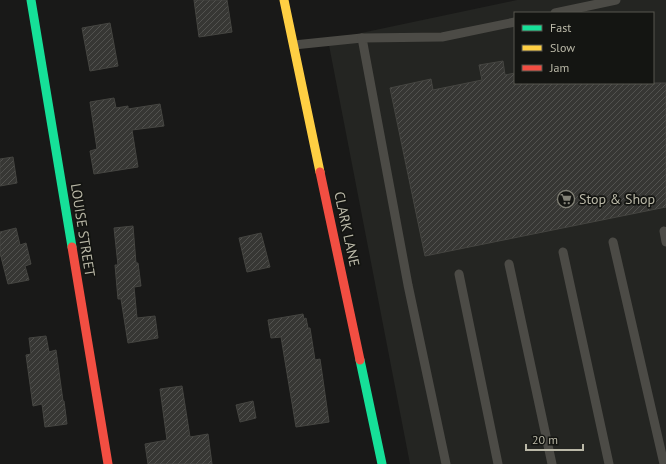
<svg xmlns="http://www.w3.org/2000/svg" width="666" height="464" viewBox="0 0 666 464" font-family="'PT Sans',sans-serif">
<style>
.built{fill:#242522;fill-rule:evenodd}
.building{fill:url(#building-hatch);stroke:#454541}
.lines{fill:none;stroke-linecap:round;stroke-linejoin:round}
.lane{stroke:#4c4b46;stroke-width:9}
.fast{stroke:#16e098;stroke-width:9}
.slow{stroke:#ffcf43;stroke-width:9}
.jam{stroke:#f24e42;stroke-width:9}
.labels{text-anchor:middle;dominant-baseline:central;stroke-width:3.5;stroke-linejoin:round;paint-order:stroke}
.poi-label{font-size:14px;fill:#bbb9a8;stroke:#141512;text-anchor:start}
.street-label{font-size:14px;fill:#bbb9a8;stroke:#141512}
</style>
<defs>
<pattern id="building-hatch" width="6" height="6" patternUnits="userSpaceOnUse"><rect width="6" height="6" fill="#373734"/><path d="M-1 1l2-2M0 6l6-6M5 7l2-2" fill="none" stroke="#52524f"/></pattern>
</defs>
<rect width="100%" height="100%" fill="#191918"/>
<!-- built -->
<path class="built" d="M517,0H666V464H410L328,40ZM515,13H653V83H515Z"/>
<!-- building -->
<g class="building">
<path d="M194,0H227L232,32L199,37Z"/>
<path d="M110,23L118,66L90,71L82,28Z"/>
<path d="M503,61L505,75L515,73V83H666V207L425,256L390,88L431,79L433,90L482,80L479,65Z"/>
<path d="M114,98L116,108L128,106V109L160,104L164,126L132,130L138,167L94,174L90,151L97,149L90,102Z"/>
<path d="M13,157L17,183L0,186V159Z"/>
<path d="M133,226L136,263H138L141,286L134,287L137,318L155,316L158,338L128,343L121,299H118L115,265H118L114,228Z"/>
<path d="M16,228L20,245L26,243L31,264L25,266L29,280L8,284L0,253V232Z"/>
<path d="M261,233L270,267L247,272L239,238Z"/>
<path d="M303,314L304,319L306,318L308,328H310L315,360L320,359L329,422L296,427L281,337L271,338L268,320Z"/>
<path d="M46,336L49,352L56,350L63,401H64L67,424L45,427L42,404L33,406L26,355L31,354L29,338Z"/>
<path d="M182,386L190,437L208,434L212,464H148L145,444L167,440L160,389Z"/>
<path d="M253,401L256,418L240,422L236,405Z"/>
</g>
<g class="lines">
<!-- lane -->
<g class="lane">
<path d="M555,13L616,0"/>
<path d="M294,45L362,38"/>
<path d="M664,231L666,242"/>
<path d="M613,242L664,464"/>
<path d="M563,252L609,464"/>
<path d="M509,264L552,464"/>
<path d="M459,274L498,464"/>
<path d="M446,464L408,285L362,38L442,37L515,22"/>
</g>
<!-- fast -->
<g class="fast">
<path d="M31,0L72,247"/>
<path d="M360,360L382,464"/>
</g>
<!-- slow -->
<path class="slow" d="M284,0L320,172"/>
<!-- jam -->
<g class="jam">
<path d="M320,172L360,360"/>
<path d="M72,247L108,464"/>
</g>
</g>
<!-- icons -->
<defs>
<g id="supermarket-ring" transform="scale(0.9)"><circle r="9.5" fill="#141512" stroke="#828176" stroke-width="1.5"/><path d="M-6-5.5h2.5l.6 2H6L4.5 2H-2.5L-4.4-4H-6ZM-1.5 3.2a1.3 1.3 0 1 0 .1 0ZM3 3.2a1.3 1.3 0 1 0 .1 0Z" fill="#828176"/></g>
</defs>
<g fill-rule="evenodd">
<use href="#supermarket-ring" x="566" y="199"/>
</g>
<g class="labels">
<!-- poi labels -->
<g class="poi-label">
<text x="579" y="199">Stop &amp; Shop</text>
</g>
<!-- street labels -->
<g class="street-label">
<text transform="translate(347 229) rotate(78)">CLARK LANE</text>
<text transform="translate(83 230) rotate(81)">LOUISE STREET</text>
</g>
</g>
<!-- legend -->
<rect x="514" y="12" width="140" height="72" fill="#141512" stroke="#57574e"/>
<rect x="522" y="25" width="20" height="6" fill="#16e098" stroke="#57574e"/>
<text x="550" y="32" font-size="12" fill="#bbb9a8">Fast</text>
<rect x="522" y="45" width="20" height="6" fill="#ffcf43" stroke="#57574e"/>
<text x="550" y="52" font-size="12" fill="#bbb9a8">Slow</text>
<rect x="522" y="65" width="20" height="6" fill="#f24e42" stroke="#57574e"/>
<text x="550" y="72" font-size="12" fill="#bbb9a8">Jam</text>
<!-- scale -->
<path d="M526 444v6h57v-6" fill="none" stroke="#bbb9a8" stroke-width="2"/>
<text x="532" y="444" font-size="12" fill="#bbb9a8" stroke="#141512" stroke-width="3" paint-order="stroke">20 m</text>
</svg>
